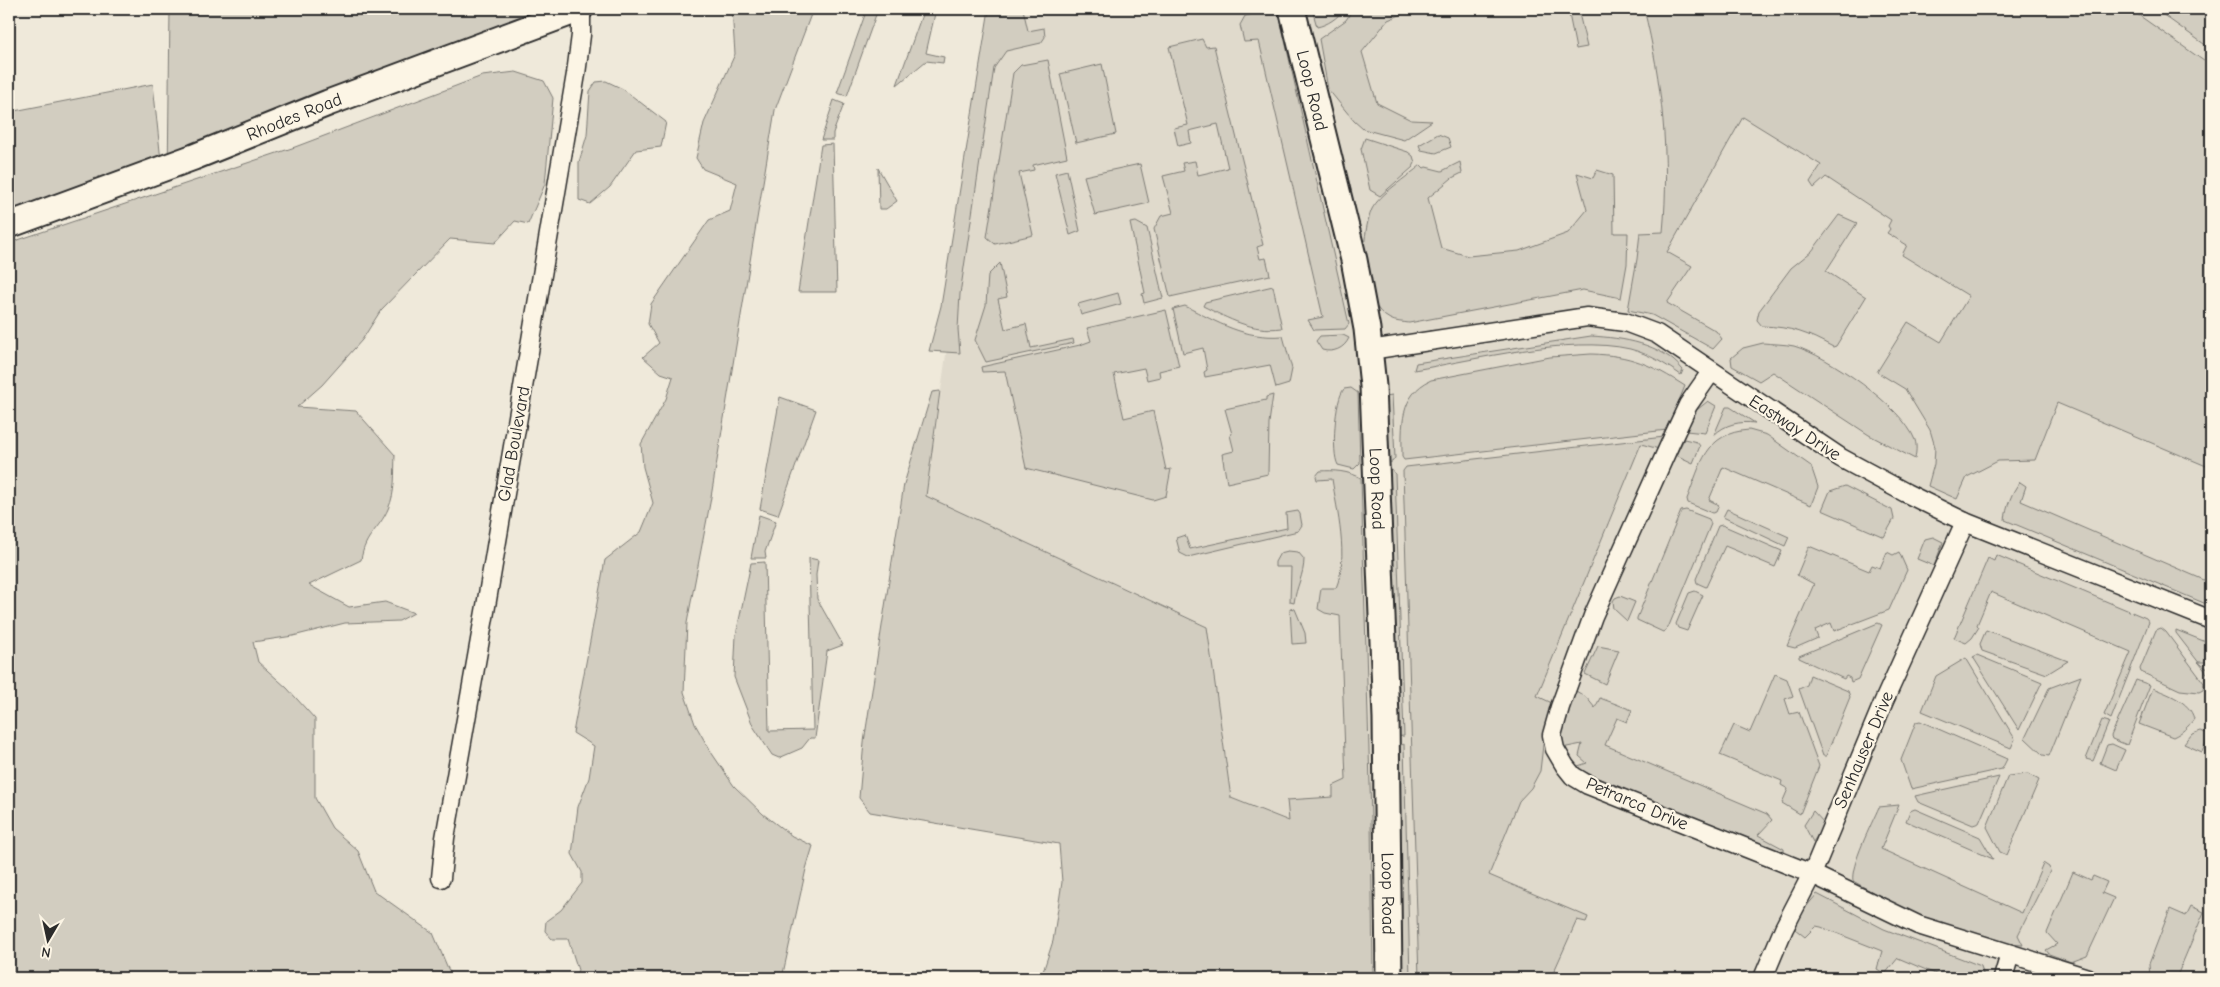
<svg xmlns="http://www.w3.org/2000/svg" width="2220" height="987" viewBox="0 0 2220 987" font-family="'Comic Neue',sans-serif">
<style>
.built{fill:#e0dacc}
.green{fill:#d2cdc0;stroke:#7e7c76}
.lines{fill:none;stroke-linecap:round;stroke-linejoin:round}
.street-casing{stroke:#2b2b2b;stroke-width:21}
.secondary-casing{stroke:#2b2b2b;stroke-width:29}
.street{stroke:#fcf5e5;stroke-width:18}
.secondary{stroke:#fcf5e5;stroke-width:25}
.labels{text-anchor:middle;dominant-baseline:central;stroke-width:4.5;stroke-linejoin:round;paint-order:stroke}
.street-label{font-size:18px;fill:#2b2b2b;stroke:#fcf5e5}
</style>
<rect width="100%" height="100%" fill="#efe9da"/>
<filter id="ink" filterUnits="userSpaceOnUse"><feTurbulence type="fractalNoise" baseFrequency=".02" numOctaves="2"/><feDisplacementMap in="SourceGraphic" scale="10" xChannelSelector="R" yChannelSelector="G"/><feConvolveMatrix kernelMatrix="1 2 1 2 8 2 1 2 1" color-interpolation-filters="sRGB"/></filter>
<g filter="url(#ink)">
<!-- built -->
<path class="built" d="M995,9H2211V978H1389L1387,848L1353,861L1290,821L1231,798L1207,627L926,496Z"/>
<!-- green -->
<g class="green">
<path d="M170,9H539L460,55L168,179Z"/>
<path d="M732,9H813L775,110L710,503L687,623L684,692L695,724L711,752L734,786L763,814L792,836L813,846L806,869L782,978H574L578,970L568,939H552L545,931L546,921L561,910L582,883V872L572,854L578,807L589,778L594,746L573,733L605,560L641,532L653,503L643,467L641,444L666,399L673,377L661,373L643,357L659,343L648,324L651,304L709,220L730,211L737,183L703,169L696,158L704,123L735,54Z"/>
<path d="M867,9H878L847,96L837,93Z"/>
<path d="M924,9H936L926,53L944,57L943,63L926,61L897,85Z"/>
<path d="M989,9H1023L1028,31L1044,28L1045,37L1041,43L1006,51L994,68L960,294L958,329L960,353L929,351L941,306Z"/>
<path d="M1312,9H1344C1338,18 1327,25 1317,27Z"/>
<path d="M1353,9H1414L1388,20L1362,52L1377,103L1411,120L1432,121L1404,140L1363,129L1354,121L1328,89L1319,39L1346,20Z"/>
<path d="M1568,9H1578L1587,47L1576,49Z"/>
<path d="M1644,9H2130L2211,66V468L2057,403L2035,460L1998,461L1967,477L1957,499L1928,486L1934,464L1935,447L1930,430L1905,389L1877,372L1908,322L1941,342L1969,296L1902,255L1907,245L1887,233L1890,229L1888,226L1891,220L1826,177L1814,188L1810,182L1821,165L1743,117L1667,252L1692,266L1667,303L1716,331L1722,339L1713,349L1652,315L1628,310L1637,259L1640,233L1663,232C1670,157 1662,81 1644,9Z"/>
<path d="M2155,9H2197L2211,20V49Z"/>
<path d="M1270,10L1279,14L1349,324L1345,329L1314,330L1308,320L1323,317L1259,41L1244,42L1240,25L1245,16Z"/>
<path d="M1202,39L1206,47L1214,46L1263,245L1257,247L1260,259L1266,258L1270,275L1170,297L1154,229L1161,216L1173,213L1163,176L1184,171L1182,163L1195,161L1198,175L1228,168L1218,124L1189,131L1191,143L1178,146L1174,128L1188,125L1169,47Z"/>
<path d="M1048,60L1067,157L1033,165L1034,170L1019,173L1033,235L995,244L987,237L1013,73L1021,65Z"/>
<path d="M1102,64L1116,134L1076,143L1060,74Z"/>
<path d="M516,72L544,81L553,98L545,184L528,224L515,221L495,243L450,239L381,310L362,340L322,385L297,407L356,411L395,455C394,473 396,492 388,509C379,530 365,534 361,560L309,585L349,607L385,602L414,613L399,621L345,623L293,636L253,642L258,662L287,688L315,719V798L332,828L358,851L374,891L433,933L452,978H9V243L295,147L482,76Z"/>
<path d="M606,81L623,89L666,122L661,147L636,150L610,187L590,204L579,200V162L587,135L590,91L596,82Z"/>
<path d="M153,84L161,161L9,213V112Z"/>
<path d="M834,100L844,104L833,133V140H821Z"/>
<path d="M1438,134L1448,138L1451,147L1436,153L1421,150L1419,145Z"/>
<path d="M1365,138L1408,152L1413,156L1415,163L1413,167L1380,196L1370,190L1361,149Z"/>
<path d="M833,144L837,292H798L821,145Z"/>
<path d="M1460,162L1462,173L1452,178L1428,198L1441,248L1468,256L1519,251L1568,233L1587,210L1577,173L1593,178L1597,170L1613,175L1614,233H1628L1627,264L1621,298L1583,290L1409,323C1403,322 1395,322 1390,319C1359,304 1360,236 1372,209C1380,194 1407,177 1421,165L1424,168L1426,167L1442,171Z"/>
<path d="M1140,164L1149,203L1095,215L1084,176Z"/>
<path d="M878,168L897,201L886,209H879Z"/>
<path d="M1067,170L1080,231L1070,235L1055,173Z"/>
<path d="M1839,215L1857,223L1826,271L1866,297L1836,346L1833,347C1807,333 1792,327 1762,326L1757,320L1759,311L1791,268L1812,251Z"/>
<path d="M1136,222L1147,228L1163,298L1144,303L1142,294L1145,293L1130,223Z"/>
<path d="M1000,263L1007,297L998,299L1005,329L1026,324L1031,348L1073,339L1074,343L986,362L975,340L986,305L988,275Z"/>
<path d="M1273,286L1282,328C1252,332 1229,319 1203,306L1205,302Z"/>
<path d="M1118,293L1121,304L1081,315L1078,304Z"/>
<path d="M1185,306C1219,323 1244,339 1283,336L1292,369L1289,384L1276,388L1270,365L1205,377L1204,372L1207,370L1203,348L1183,353L1173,309Z"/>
<path d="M1166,310L1179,366L1159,371L1160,377L1147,380L1144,368L1114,374L1124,418L1153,411L1166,470L1171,469L1166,496L1153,500L1026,468L1005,371L982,372L981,367L1080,345L1091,341L1087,328Z"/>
<path d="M1343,335L1349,338C1344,349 1333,353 1322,350L1316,341L1320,336Z"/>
<path d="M1591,336C1623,338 1661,343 1683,370L1681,375C1665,364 1649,354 1630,349C1570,335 1475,360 1414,370L1416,363Z"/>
<path d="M1763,343C1773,344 1785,344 1794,346C1828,356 1902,406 1915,440C1917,446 1916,453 1915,459L1869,435L1773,372L1759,381L1732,366L1731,358L1743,348Z"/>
<path d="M1591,354C1631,355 1652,365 1685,386L1667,430L1404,460L1402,457C1402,426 1399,395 1431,380L1550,357Z"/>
<path d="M1351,388L1358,393L1360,463L1354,469L1338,465C1331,453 1335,399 1344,389Z"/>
<path d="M940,391L926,496L1207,627L1231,798L1289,821L1287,800L1333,797V786L1346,780L1340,616L1325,613L1318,609L1321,588H1336C1349,557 1337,511 1332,479L1317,480L1316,476L1320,471C1334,470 1348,471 1361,478L1371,818L1373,978H1041L1053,941L1062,882L1059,844L870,812L859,798L864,742L904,484L932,392Z"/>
<path d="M1273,395L1269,423L1268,474L1227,483L1222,454L1234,451L1230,435L1232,434L1225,409L1266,400V397Z"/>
<path d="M1392,395L1395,458L1392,462L1385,463L1383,408L1386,396Z"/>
<path d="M780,397L816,410L778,515L760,509Z"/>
<path d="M1708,401L1716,406L1705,433L1686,431L1693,413Z"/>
<path d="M1726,407H1730L1755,423C1740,421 1725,424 1714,435Z"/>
<path d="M1749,430L1767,435L1811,466L1818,487L1811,505L1723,467L1709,500L1719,505L1716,512L1712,513L1688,503L1687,499C1701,464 1705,433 1749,430Z"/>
<path d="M1664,437L1659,449L1641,444L1537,696L1552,703L1545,728L1540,771L1531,788L1519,801L1489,875L1588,917L1586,922L1577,920L1551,978H1419L1403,471L1406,467Z"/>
<path d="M1684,439L1697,442L1700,446L1693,463L1676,455Z"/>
<path d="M1392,470L1395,474L1404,736L1393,737L1385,471Z"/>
<path d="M2020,482L2026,486L2021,501L2211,583V606L2005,520C2006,508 2012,491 2020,482Z"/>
<path d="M1845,486L1892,510L1894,519L1884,537L1822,510L1830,491Z"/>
<path d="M1727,509L1789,537L1785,546L1723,517Z"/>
<path d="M1686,510L1709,519L1711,524L1668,628L1663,632L1637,620V618L1681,511Z"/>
<path d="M1298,511L1300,514L1302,525L1298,531L1188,557L1180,553L1176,538L1185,535L1190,549L1287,528L1286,513Z"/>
<path d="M759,515L776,521L765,552L766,558H751Z"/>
<path d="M1722,525L1782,551L1775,567L1725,546L1706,587L1697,583L1696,579L1718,526Z"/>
<path d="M1933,537L1943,542L1934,566L1917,559L1925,539Z"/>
<path d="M1809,546L1869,571L1872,565L1880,568L1887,552L1893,555L1899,552L1907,570L1889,610L1834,631L1831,623L1815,630L1818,638L1795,648L1787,646L1814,584L1797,575Z"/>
<path d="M1288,551L1298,552L1304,559C1304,575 1296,587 1294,603L1290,602L1291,567H1275V562L1280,553Z"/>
<path d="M1996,555L2146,618L2149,622L2111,719L2104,715L2131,652L1991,592L1977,625L1979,627L1972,638L1966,643L1954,638L1988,558L1994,561Z"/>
<path d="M809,558L818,560L816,575L817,599L843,645L827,651L815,738H810L802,748L779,758L772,755L753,726L734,677L736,635L751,563L765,562L769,731L813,730Z"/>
<path d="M1695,591L1703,595L1687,631L1678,628L1676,624L1689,593Z"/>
<path d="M1620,596L1635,602L1627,621L1614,609L1613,601L1615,598Z"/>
<path d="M1290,608L1295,609L1305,633L1306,643L1292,644Z"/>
<path d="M1878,623L1882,625L1858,679L1851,682L1850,678L1846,676L1844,679L1799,658V656Z"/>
<path d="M2161,628L2166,632L2204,683L2203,690L2199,692L2180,690L2141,672L2140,669L2156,630Z"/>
<path d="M1986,630L2068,661L2047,674L1982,651L1980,644Z"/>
<path d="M2176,630L2211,644V662H2198L2206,668L2211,669V677H2210L2176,633Z"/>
<path d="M1598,646L1619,650L1605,684L1585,674Z"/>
<path d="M1977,655L2042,682L2019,730L1973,657Z"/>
<path d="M1966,658L2015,739L2011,748L1922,711L1936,676Z"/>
<path d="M1775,674L1787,679L1793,696L1785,699L1790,714L1799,712L1819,766L1800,814L1782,803L1788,789L1781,785L1782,781L1720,755L1734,725L1750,732Z"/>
<path d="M1810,675L1848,691L1850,697L1826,756H1823L1799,689L1807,685Z"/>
<path d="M2081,676L2049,756L2043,755L2025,738L2049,688Z"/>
<path d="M2136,680L2150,685L2127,745L2112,739L2111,736Z"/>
<path d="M2153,688C2167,694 2190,701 2194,719C2188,727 2182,733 2173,737L2139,724Z"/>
<path d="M1576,691L1586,697L1595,708L1600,698L1632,710L1627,722L1617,718L1605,745L1767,814L1772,820L1758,835L1784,849V853L1767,850L1625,791L1575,767L1587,763L1579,756L1582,744L1562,748V725Z"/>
<path d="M2102,720L2109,722L2093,761L2086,759Z"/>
<path d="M1920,721L2007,759L2002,769L1911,789L1901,760L1916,722Z"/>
<path d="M2200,731L2210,734L2202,752L2184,744L2192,734Z"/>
<path d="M1404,744L1410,978H1400L1395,746Z"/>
<path d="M2112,744L2125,750L2116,770L2100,763L2107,745Z"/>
<path d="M2028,774L2039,780L2007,855L2000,852L1987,827L2008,776Z"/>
<path d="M1999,777L1979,823L1973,825L1918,802L1915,796Z"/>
<path d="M1899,805L1881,849L2022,913L2043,863L2049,867L2050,871L2018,935L2023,945C1969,944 1900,908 1853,881C1850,866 1872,823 1879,807Z"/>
<path d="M1915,809L1980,837L1993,859L1906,821L1910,811Z"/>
<path d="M1813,811L1825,824L1813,842L1804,825Z"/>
<path d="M2073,872L2091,880L2093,876L2107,882L2102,893L2114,898L2087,956L2071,962L2049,954L2046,950L2057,944L2047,933Z"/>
<path d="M1817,894L1884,929L1981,966L1984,978H1945L1898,958L1885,974L1877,969L1882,951L1821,927L1816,926L1805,937L1795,929L1800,914Z"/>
<path d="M2191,906L2204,912L2177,976L2173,978H2150L2149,964L2170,909L2186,916Z"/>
</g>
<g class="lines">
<!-- street casing -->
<g class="street-casing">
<g id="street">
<path d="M1370,350L1587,317L1625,322L1657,334L1841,458L1906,493L1965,522L2211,620"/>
<path d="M1711,372L1688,405L1674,435L1593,616L1560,707L1552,735L1555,749L1565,766L1573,776L1588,785L1812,874L1918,925L2088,978"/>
<path d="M441,878L445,838L486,606L576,74L581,35V9"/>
<path d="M1763,978L1784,928L1812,874L1884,701L1965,522"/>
<path d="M2003,978L2010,954"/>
</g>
</g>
<!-- secondary casing -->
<g class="secondary-casing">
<g id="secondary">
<path id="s1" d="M1292,9L1354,260L1367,329L1373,386L1386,718L1389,978"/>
<path id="s2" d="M9,225L194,157L328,103L580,9"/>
</g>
</g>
<!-- street -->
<use href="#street" class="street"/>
<!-- secondary -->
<use href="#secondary" class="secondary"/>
</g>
</g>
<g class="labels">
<!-- street labels -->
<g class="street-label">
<text stroke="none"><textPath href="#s1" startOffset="84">Loop Road</textPath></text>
<text stroke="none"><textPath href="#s2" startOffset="305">Rhodes Road</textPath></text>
<text transform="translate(1795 428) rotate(33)">Eastway Drive</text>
<text transform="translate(514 444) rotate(-80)">Glad Boulevard</text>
<text stroke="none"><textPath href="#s1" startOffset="489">Loop Road</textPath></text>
<text transform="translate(1864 750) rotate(-67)">Senhauser Drive</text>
<text transform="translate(1637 804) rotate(23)">Petrarca Drive</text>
<text stroke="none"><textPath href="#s1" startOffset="894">Loop Road</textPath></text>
</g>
</g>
<!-- margin -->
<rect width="2220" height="987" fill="none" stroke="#fcf5e5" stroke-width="30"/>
<rect x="15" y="15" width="2190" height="957" fill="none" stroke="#2b2b2b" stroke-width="2" filter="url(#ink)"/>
<!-- north arrow -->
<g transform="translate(48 940) rotate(189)" stroke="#fcf5e5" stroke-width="4" paint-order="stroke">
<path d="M0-4L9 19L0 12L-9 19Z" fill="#2b2b2b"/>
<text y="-8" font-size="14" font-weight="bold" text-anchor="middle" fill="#2b2b2b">N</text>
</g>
</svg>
